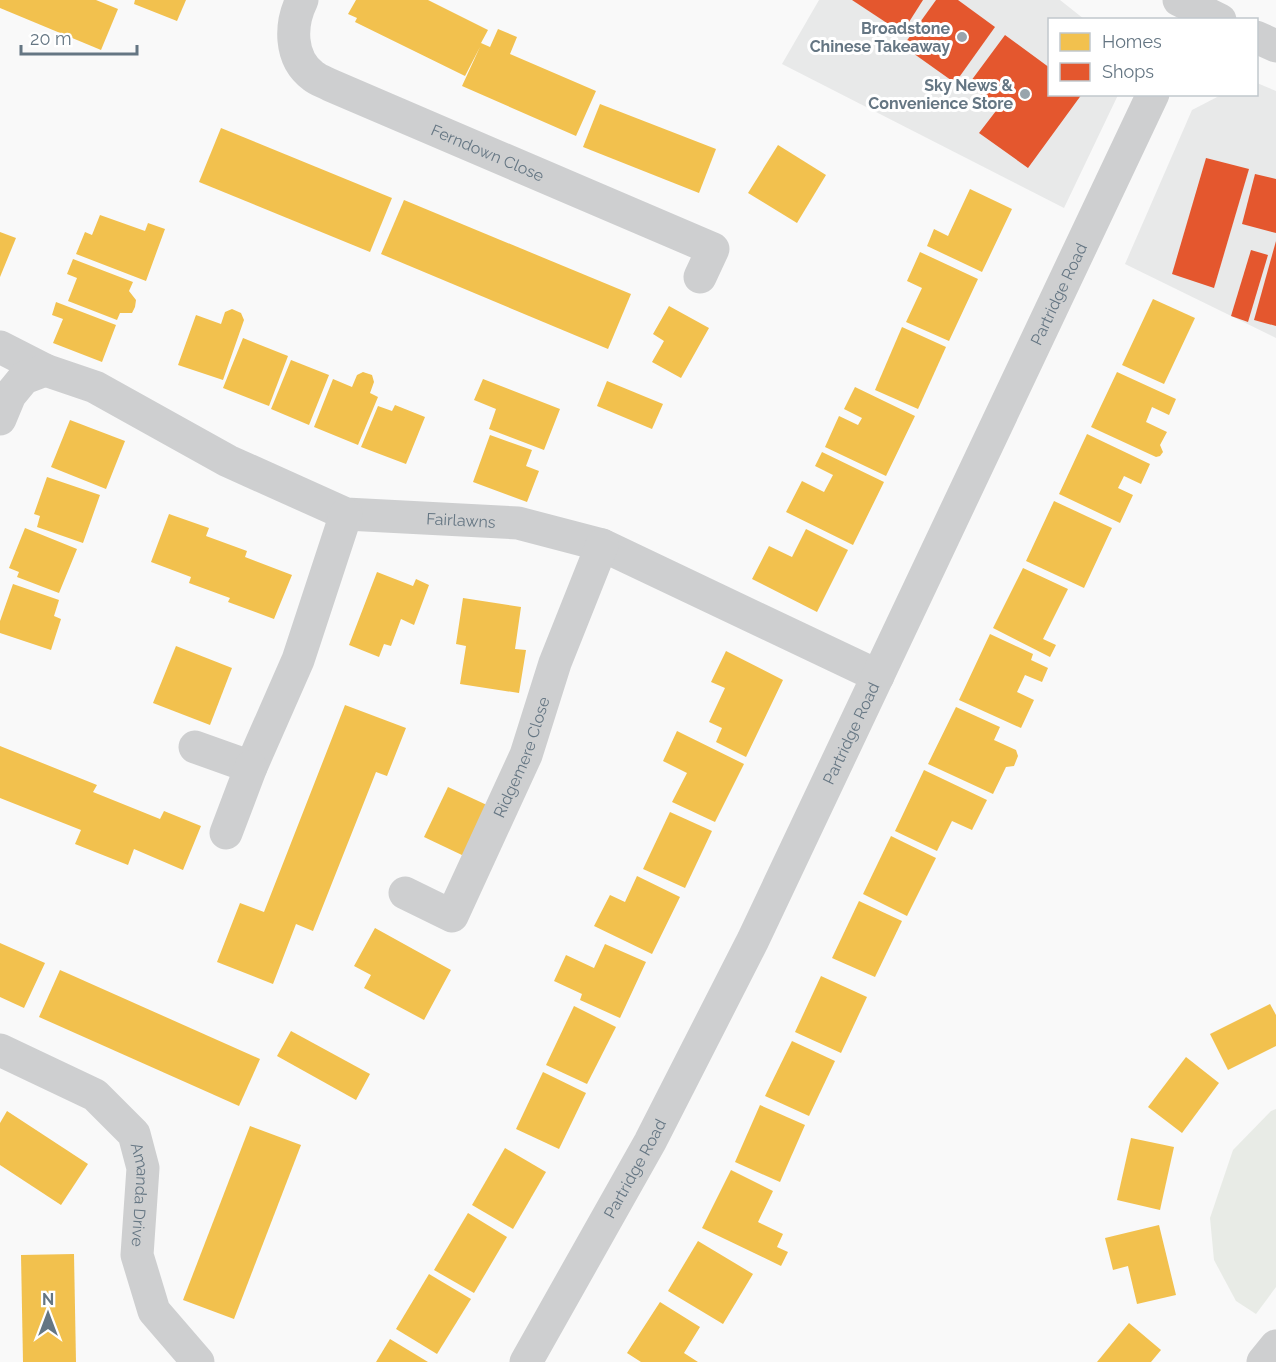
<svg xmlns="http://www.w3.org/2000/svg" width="1276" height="1362" viewBox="0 0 1276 1362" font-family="Raleway,sans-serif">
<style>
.built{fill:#e8e9e9}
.green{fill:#e8ebe6}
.homes{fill:#f2c14e}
.shops{fill:#e4572e}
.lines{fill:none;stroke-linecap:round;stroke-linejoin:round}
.minor{stroke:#cecfd0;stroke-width:33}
.poi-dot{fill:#99a4ac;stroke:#fff;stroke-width:2}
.labels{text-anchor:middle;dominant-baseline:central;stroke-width:6;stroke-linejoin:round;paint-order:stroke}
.poi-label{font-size:16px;font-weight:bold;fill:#657683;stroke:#fff;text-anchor:end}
.street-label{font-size:16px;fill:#657683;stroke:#fff}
</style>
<rect width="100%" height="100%" fill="#f9f9f9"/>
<!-- built -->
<g class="built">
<path d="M819,0H1060L1084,19L1050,20V94L1118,95L1064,208L782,64Z"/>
<path d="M1257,83L1276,91V338L1125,264L1192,110L1221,95L1256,94Z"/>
</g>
<!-- green -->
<path class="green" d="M1276,1109V1287L1256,1314L1236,1301L1214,1260L1210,1218L1233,1150L1271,1111Z"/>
<!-- homes -->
<g class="homes">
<path d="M0,0H96L118,9L101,50L0,8Z"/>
<path d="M135,0H186L177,21L134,4Z"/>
<path d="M356,0H428L488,30L481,43L490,47L498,29L517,37L510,54L596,91L576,136L462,86L480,47L465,76L355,22L357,18L348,14Z"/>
<path d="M600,104L716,149L699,193L583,147Z"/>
<path d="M221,128L392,198L370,252L199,182Z"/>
<path d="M778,145L826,175L797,223L748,193Z"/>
<path d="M970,189L1012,209L982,272L927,246L934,229L948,236Z"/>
<path d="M404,200L631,294L608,349L381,254Z"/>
<path d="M100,215L145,231L148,223L165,229L146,281L76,254L85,232L92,235Z"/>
<path d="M0,232L16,238L0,277Z"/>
<path d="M920,252L978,279L949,341L906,322L922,288L907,281Z"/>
<path d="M73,259L133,282L129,291L136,300L135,307L132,313H120L117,320L68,301L77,278L67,274Z"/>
<path d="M1153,299L1195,318L1164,384L1122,365Z"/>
<path d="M56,302L116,325L102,362L53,343L63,319L52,315Z"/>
<path d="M669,306L709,328L681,378L652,362L664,341L653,334Z"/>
<path d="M232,309L241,313L244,320L223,380L178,365L196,315L221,324L225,312Z"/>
<path d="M902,327L946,347L918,409L875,390Z"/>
<path d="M243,338L288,356L269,406L223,388Z"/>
<path d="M291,360L329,375L309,425L271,409Z"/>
<path d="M363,372L372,375L374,382L370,393L378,397L358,445L314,427L333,379L352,387L357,375Z"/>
<path d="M1117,372L1176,399L1169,415L1152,407L1146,422L1167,432L1160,445L1163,452L1160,456L1156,457L1091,427Z"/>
<path d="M483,379L560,409L544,450L489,429L496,409L474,400Z"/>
<path d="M607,381L663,404L652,429L597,406Z"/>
<path d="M855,387L915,416L886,476L825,447L839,416L858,425L862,418L844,409Z"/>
<path d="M395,405L425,417L406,464L361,447L378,406L392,411Z"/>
<path d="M70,420L125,441L106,489L51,467Z"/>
<path d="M1087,434L1150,464L1141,484L1124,476L1118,488L1133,495L1120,523L1059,494Z"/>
<path d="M490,435L532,450L526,466L539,471L527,502L473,482Z"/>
<path d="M822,452L884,482L853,545L786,512L802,481L824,492L833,475L815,466Z"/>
<path d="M47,477L100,495L83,543L37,527L40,516L34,514Z"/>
<path d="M1054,501L1112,528L1084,588L1026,561Z"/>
<path d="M169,514L209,528L206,536L247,551L245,557L292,575L274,619L228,602L230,598L189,583L191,577L151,562Z"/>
<path d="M25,528L77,549L59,593L17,577L19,572L9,568Z"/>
<path d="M806,529L848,550L817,612L752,579L769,546L792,557Z"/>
<path d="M1023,568L1068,589L1043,639L1056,645L1050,657L993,628Z"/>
<path d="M377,572L413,586L416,579L429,585L414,625L401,619L391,646L384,644L379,657L349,645Z"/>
<path d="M13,584L59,600L54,616L61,619L51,650L0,633V621Z"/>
<path d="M463,598L521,607L515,649L526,650L519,693L460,684L466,646L456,644Z"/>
<path d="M990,634L1033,654L1031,660L1048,668L1042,682L1025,675L1017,692L1034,700L1021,728L959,700Z"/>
<path d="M176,646L232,668L210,725L153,703Z"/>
<path d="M726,651L783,680L746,757L716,742L722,728L709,722L725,688L711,682Z"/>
<path d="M345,705L406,728L387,776L376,772L313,931L296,924L273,984L217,962L240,903L264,912Z"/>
<path d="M956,707L1000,727L994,740L1016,750L1018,756L1014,766L1006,767L993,794L928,764Z"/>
<path d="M677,731L744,764L715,822L672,802L687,773L663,761Z"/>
<path d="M0,746L97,785L93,792L160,819L164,811L201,826L183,870L134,849L128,865L75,844L81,830L0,798Z"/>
<path d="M924,770L987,800L972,830L952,821L937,851L895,831Z"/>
<path d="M448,787L489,806L464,856L424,837Z"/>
<path d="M670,812L712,831L685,888L643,869Z"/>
<path d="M891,836L936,858L907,916L863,894Z"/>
<path d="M637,876L680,897L652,954L594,926L610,895L625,902Z"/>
<path d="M859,901L902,921L875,977L832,958Z"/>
<path d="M375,928L451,970L424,1020L364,988L371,975L354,966Z"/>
<path d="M0,943L45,963L24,1008L0,997Z"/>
<path d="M605,944L646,962L620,1018L580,1000L582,994L554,981L566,955L594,968Z"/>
<path d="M60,970L260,1059L239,1106L39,1017Z"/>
<path d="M821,976L867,997L841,1053L795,1032Z"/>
<path d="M1270,1004L1276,1015V1046L1228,1070L1210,1034Z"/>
<path d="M574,1006L616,1027L587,1084L546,1065Z"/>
<path d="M291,1031L370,1074L356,1100L277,1056Z"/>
<path d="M792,1041L835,1061L809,1116L765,1096Z"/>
<path d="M1186,1057L1219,1083L1182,1133L1148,1107Z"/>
<path d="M543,1072L586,1093L559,1149L516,1129Z"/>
<path d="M760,1105L805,1125L780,1182L735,1162Z"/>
<path d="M7,1111L88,1164L61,1205L0,1165V1123Z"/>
<path d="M250,1126L301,1145L234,1319L183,1300Z"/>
<path d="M1131,1138L1174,1147L1160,1210L1117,1200Z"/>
<path d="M505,1148L546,1172L513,1229L472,1205Z"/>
<path d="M731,1170L773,1191L758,1222L783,1234L777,1247L788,1252L781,1266L702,1228Z"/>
<path d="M468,1213L507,1237L474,1293L434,1270Z"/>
<path d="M1159,1225L1176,1295L1137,1304L1128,1266L1113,1270L1105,1238Z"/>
<path d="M698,1241L753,1274L723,1324L668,1291Z"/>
<path d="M74,1254L76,1362H23L21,1255Z"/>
<path d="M429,1274L471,1299L437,1354L396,1329Z"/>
<path d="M660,1302L700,1327L684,1353L698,1362H641L627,1353Z"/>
<path d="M1129,1323L1161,1350L1151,1362H1097Z"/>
<path d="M390,1339L428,1362H376Z"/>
</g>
<!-- shops -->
<g class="shops">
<path d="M852,0H923L902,33Z"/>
<path d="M936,0H958L995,27L955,83L903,46Z"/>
<path d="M1005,35L1050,68V94H1082L1028,168L979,133L999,107L968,85Z"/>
<path d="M1206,158L1249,169L1214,288L1172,274Z"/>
<path d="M1255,174L1276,179V233L1242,224Z"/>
<path d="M1276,241V326L1254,320Z"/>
<path d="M1251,250L1268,255L1248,322L1231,316Z"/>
</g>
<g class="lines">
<!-- minor -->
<g class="minor">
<path id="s1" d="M302,0C290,24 289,58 313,76C318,80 324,82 330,85L713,249L700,277"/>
<path d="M1179,0L1220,20"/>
<path d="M1256,37L1276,46"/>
<path d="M0,347L45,370"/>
<path id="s2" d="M0,419L10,395L24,378L45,370L95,387L228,461L346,514L518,523L602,545L878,676"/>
<path d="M195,747L251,767L298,660L346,514"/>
<path d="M226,833L251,767"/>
<path id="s3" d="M405,893L452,916L526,755L555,663L602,545"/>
<path id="s4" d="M0,1050L95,1095L134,1134L143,1168L137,1255L154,1311L198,1362"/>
<path id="s5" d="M526,1362L650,1142L753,940L1153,94"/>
<path d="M1263,1362L1276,1346"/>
</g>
</g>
<!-- markers -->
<g class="poi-dot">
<circle cx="962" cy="37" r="6"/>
<circle cx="1025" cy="94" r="6"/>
</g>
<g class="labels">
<!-- poi labels -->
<g class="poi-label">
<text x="950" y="28">Broadstone<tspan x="950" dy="18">Chinese Takeaway</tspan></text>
<text x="1013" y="85">Sky News &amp;<tspan x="1013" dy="18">Convenience Store</tspan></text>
</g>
<!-- street labels -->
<g class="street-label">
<text stroke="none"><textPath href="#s1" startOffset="274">Ferndown Close</textPath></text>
<text stroke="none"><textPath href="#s5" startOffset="1194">Partridge Road</textPath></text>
<text stroke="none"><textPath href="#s2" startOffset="520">Fairlawns</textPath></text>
<text stroke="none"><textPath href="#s5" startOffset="708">Partridge Road</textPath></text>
<text stroke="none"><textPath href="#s3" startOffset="226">Ridgemere Close</textPath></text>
<text stroke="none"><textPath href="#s5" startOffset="222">Partridge Road</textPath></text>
<text stroke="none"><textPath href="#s4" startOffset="222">Amanda Drive</textPath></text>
</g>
</g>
<!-- legend -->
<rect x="1048" y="18" width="210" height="78" fill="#ffffff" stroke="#c1c8cd" stroke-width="1.5"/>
<rect x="1060" y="33" width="30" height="18" fill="#f2c14e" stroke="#c1c8cd" stroke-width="1.5"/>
<text x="1102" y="48" font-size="18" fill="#657683">Homes</text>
<rect x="1060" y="63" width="30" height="18" fill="#e4572e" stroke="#c1c8cd" stroke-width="1.5"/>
<text x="1102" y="78" font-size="18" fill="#657683">Shops</text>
<!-- north arrow -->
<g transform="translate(48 1314)" stroke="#ffffff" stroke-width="4.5" paint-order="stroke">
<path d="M0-4.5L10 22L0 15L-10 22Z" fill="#657683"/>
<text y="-9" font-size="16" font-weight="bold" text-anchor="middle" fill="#657683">N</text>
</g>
<!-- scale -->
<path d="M21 45v9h116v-9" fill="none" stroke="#657683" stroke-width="3"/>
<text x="30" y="45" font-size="18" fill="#657683" stroke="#ffffff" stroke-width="4.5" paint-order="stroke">20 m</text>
</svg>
